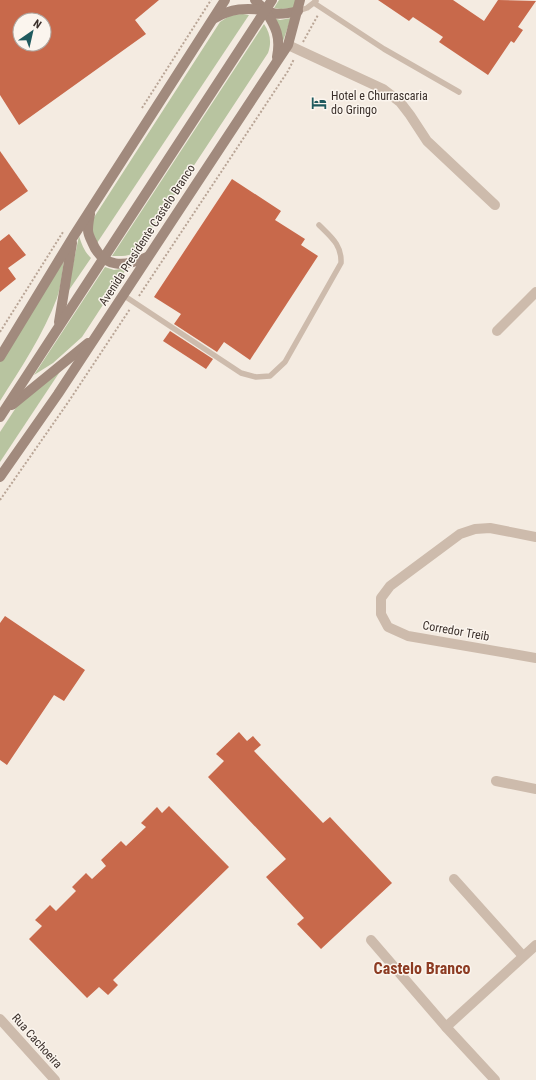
<svg xmlns="http://www.w3.org/2000/svg" width="536" height="1080" viewBox="0 0 536 1080" font-family="'Roboto Condensed',sans-serif">
<style>
.green{fill:#b8c4a0}
.building{fill:#c8694b;fill-rule:evenodd}
.lines{fill:none;stroke-linecap:round;stroke-linejoin:round}
.path{stroke:#b9a596;stroke-width:2;stroke-dasharray:2 2;stroke-linecap:butt}
.service{stroke:#cdbbac;stroke-width:5.5}
.minor{stroke:#cdbbac;stroke-width:10}
.tertiary{stroke:#cdbbac;stroke-width:10}
.secondary{stroke:#a18a7d;stroke-width:10}
.labels{text-anchor:middle;dominant-baseline:central;stroke-width:3;stroke-linejoin:round;paint-order:stroke}
.poi-label{font-size:12px;fill:#3b302b;stroke:#fbf5ee;text-anchor:start}
.street-label{font-size:12px;fill:#3b302b;stroke:#fbf5ee}
.district-label{font-size:16px;font-weight:bold;fill:#8c3b22;stroke:#fbf5ee}
</style>
<rect width="100%" height="100%" fill="#f4ebe1"/>
<!-- green -->
<g class="green">
<path d="M279,0H296L294,8L281,9L274,8Z"/>
<path d="M243,14L249,15L95,246L91,222L220,22L231,15Z"/>
<path d="M274,18L280,20L291,18L282,44Z"/>
<path d="M264,24C270,33 272,42 268,53L139,249C131,257 123,256 112,256Z"/>
<path d="M79,236C82,245 84,251 91,258L67,293Z"/>
<path d="M64,261C62,273 61,286 57,298C43,335 21,368 0,401V360Z"/>
<path d="M105,267L114,270L127,268L82,337L53,363L34,375Z"/>
<path d="M63,367L0,462V432L19,403Z"/>
</g>
<!-- building -->
<g class="building">
<path d="M0,0H159L135,20L146,34L19,125L0,95ZM20,20H44V44H20Z"/>
<path d="M378,0H453L484,21L498,0L536,1L518,27L523,30L514,43L511,41L488,75L439,42L443,37L413,17L409,21Z"/>
<path d="M0,151L28,191L0,211Z"/>
<path d="M232,179L281,211L275,220L305,239L301,245L318,256L250,360L224,342L217,352L174,324L181,314L154,297Z"/>
<path d="M9,234L26,255L8,268L16,279L0,292V241Z"/>
<path d="M170,331L213,359L206,369L163,341Z"/>
<path d="M5,616L85,670L64,701L54,695L7,765L0,760V623Z"/>
<path d="M239,732L247,741L253,736L261,745L254,751L323,823L330,817L392,883L321,949L297,924L304,918L266,877L286,859L208,777L224,761L216,754Z"/>
<path d="M169,806L229,867L113,980L118,985L108,995L99,987L87,998L29,939L42,926L35,920L50,905L56,911L76,891L72,887L86,873L92,879L106,866L101,860L121,841L126,846L146,827L141,823L157,807L162,813Z"/>
</g>
<g class="lines">
<!-- path -->
<g class="path">
<path d="M303,42L318,15"/>
<path d="M142,108L211,0"/>
<path d="M139,296L288,71L294,59"/>
<path d="M0,332L63,232"/>
<path d="M0,500L69,401L130,309"/>
</g>
<!-- service -->
<g class="service">
<path d="M314,3L384,49L459,92"/>
<path d="M298,11L307,8L316,1"/>
<path d="M123,295L241,373L256,377L270,376L285,362L341,263C342,245 331,237 319,225"/>
</g>
<!-- minor -->
<g class="minor">
<path d="M288,45L383,89L400,102L410,115L427,141L495,205"/>
<path d="M497,331L536,292"/>
<path d="M536,537L490,528L475,529L460,534L390,586L381,598V614L388,627L408,636L536,658"/>
<path d="M496,781L536,789"/>
<path d="M454,879L523,956"/>
<path d="M371,940L446,1027L495,1080"/>
<path d="M446,1027L536,945"/>
</g>
<!-- tertiary -->
<path class="tertiary" d="M0,1019L55,1080"/>
<!-- secondary -->
<g class="secondary">
<path d="M255,0C269,16 278,16 298,11"/>
<path d="M215,18C231,8 246,8 265,10C276,27 281,37 277,57"/>
<path d="M90,214C89,219 88,225 88,230C88,234 90,238 92,242C103,269 125,267 147,257"/>
<path d="M59,322L72,243"/>
<path d="M0,357L73,237L225,0"/>
<path d="M12,405L88,343"/>
<path d="M0,417L272,0"/>
<path d="M0,477L58,394L276,63L288,45L300,0"/>
</g>
</g>
<!-- icons -->
<defs>
<g id="hotel-bare" transform="scale(1.2)"><path d="M-6-4.5h1.5V1H6V5H4.5V3h-9V5H-6ZM-4 0a1.8 1.8 0 1 1 3.6 0ZM.5 0V-2.5h3Q6-2.5 6 0Z" fill="#1f5a5e" stroke="#fbf5ee" stroke-width="2.5" paint-order="stroke"/></g>
</defs>
<g fill-rule="evenodd">
<use href="#hotel-bare" x="319" y="103"/>
</g>
<g class="labels">
<!-- poi labels -->
<g class="poi-label">
<text x="331" y="96">Hotel e Churrascaria<tspan x="331" dy="14">do Gringo</tspan></text>
</g>
<!-- street labels -->
<g class="street-label">
<text transform="translate(147 235) rotate(-57)">Avenida Presidente Castelo Branco</text>
<text transform="translate(456 631) rotate(10)">Corredor Treib</text>
<text transform="translate(37 1041) rotate(48)">Rua Cachoeira</text>
</g>
<!-- district labels -->
<g class="district-label">
<text x="422" y="968">Castelo Branco</text>
</g>
</g>
<!-- north arrow -->
<g transform="translate(32 32) rotate(34)"><circle r="19" fill="#fbf5ee" stroke="#aea6a0"/>
<path d="M0-3L7 15L0 10L-7 15Z" fill="#1f5a5e"/>
<text y="-6" font-size="11" font-weight="bold" text-anchor="middle" fill="#3b302b">N</text>
</g>
</svg>
